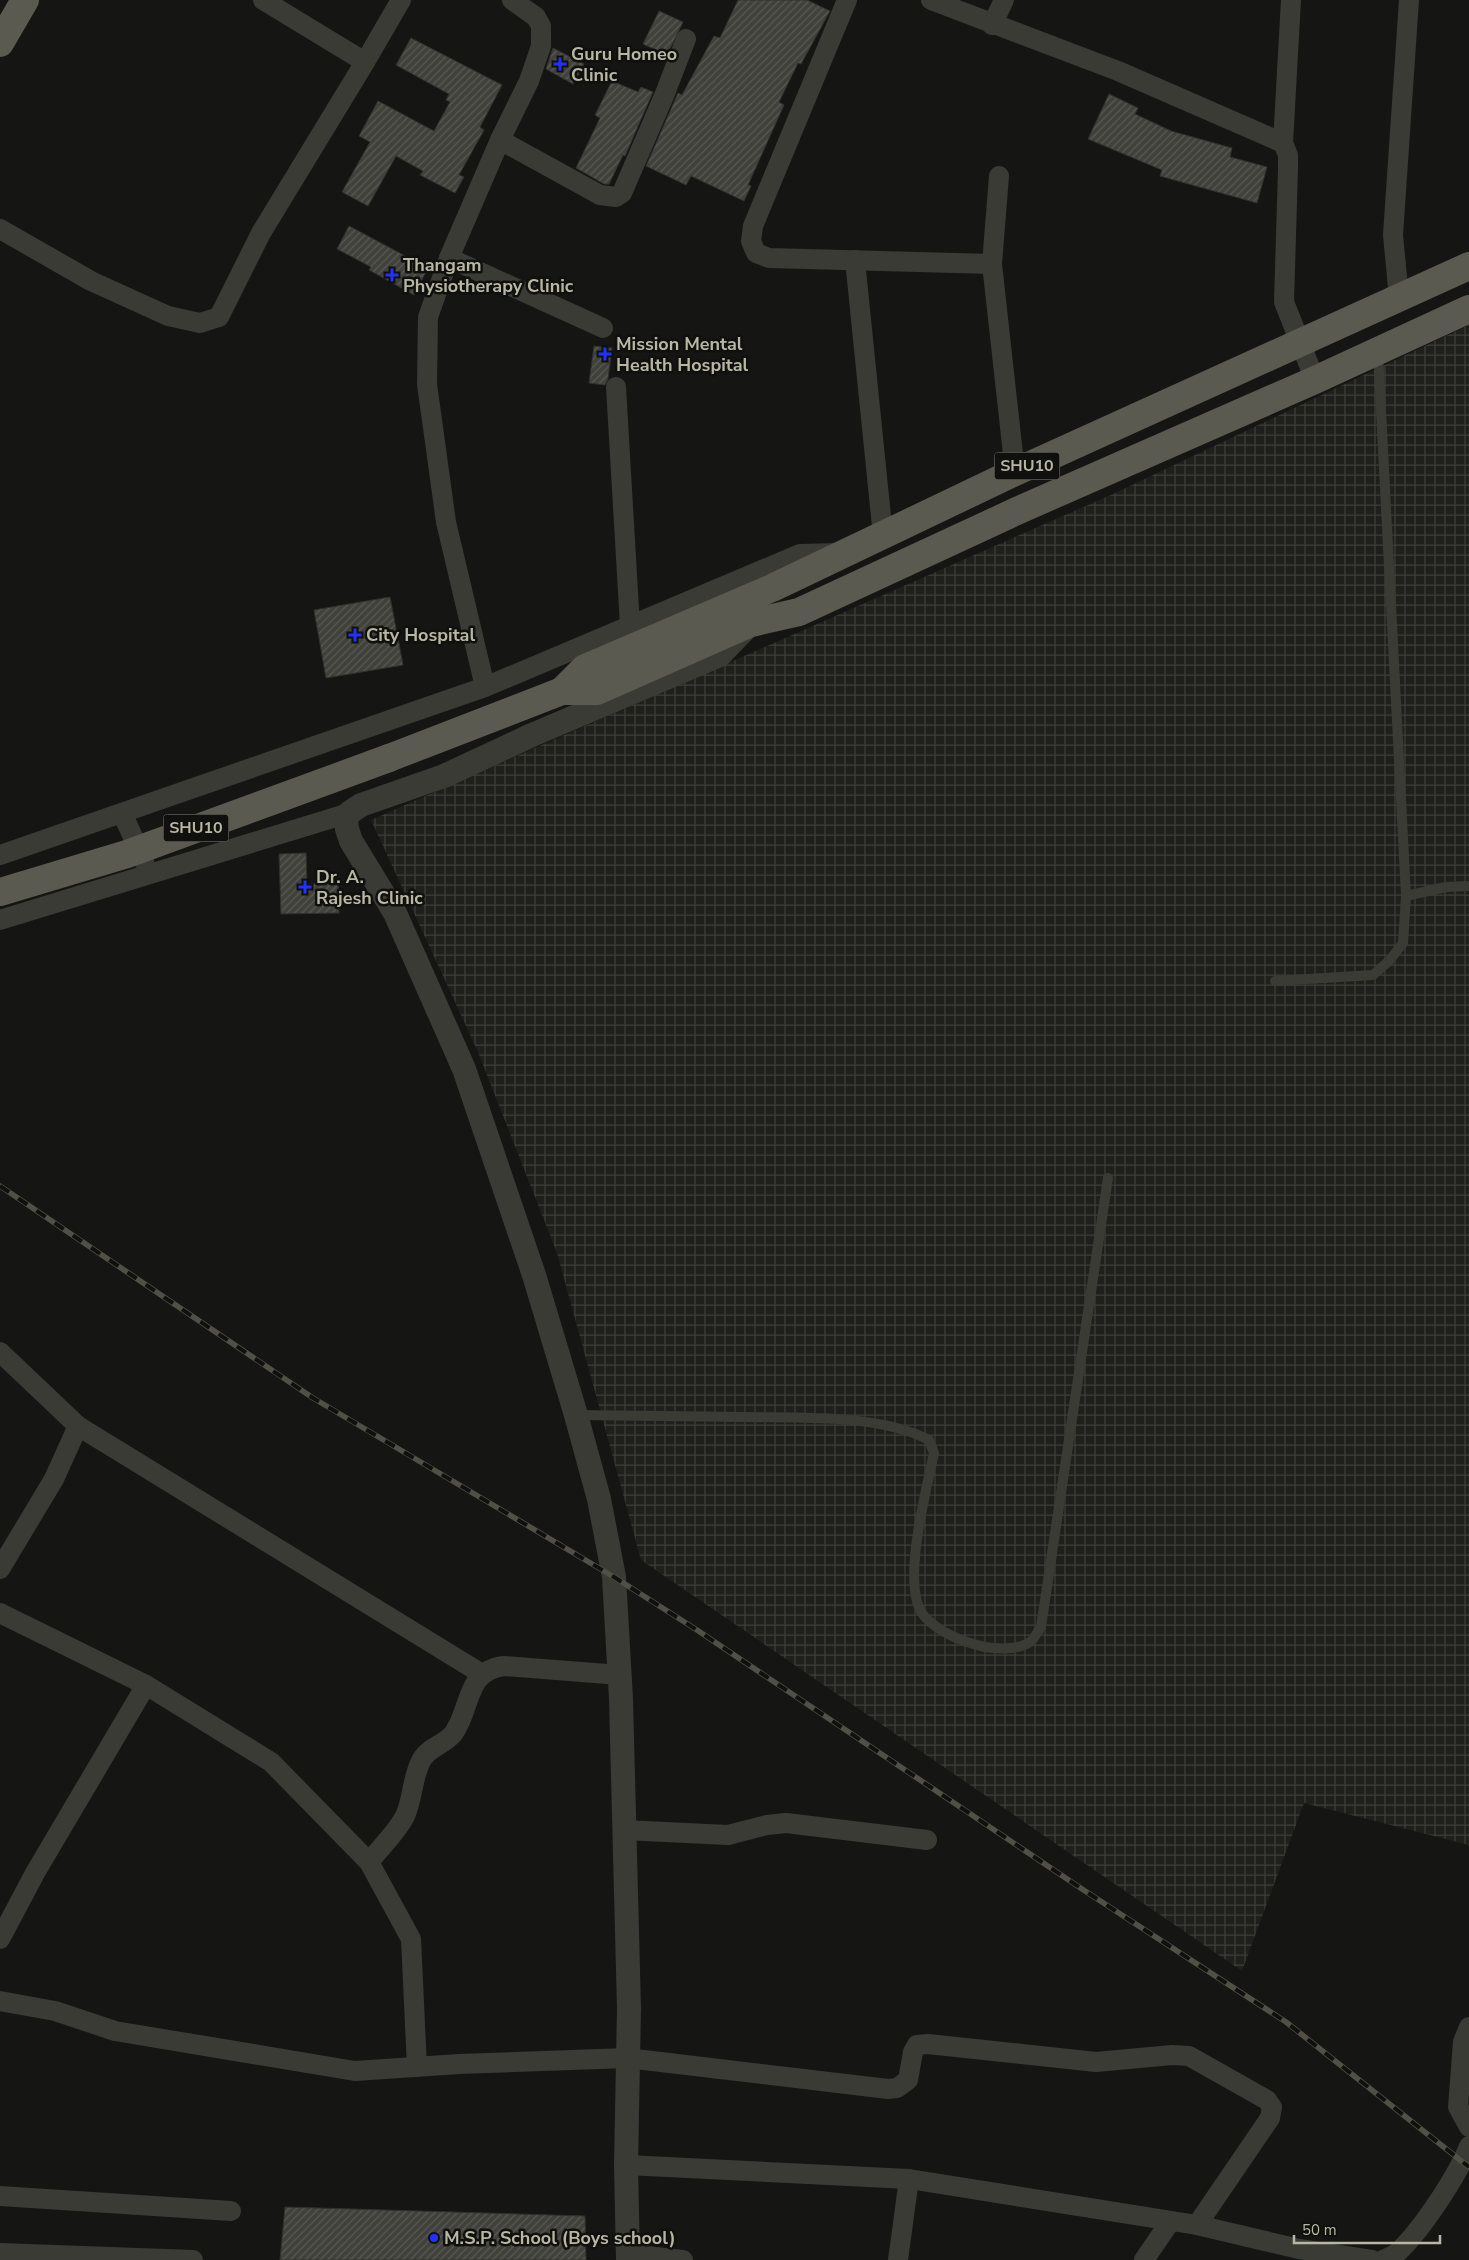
<svg xmlns="http://www.w3.org/2000/svg" width="1469" height="2260" viewBox="0 0 1469 2260" font-family="'Nunito Sans',sans-serif">
<style>
.industrial{fill:url(#industrial-grid)}
.building{fill:url(#building-hatch);stroke:#30322d}
.lines{fill:none;stroke-linecap:round;stroke-linejoin:round}
.service{stroke:#3a3b34;stroke-width:10}
.minor{stroke:#3a3b34;stroke-width:20}
.tertiary{stroke:#3a3b34;stroke-width:24}
.primary{stroke:#5a5a50;stroke-width:28}
.rail-casing{stroke:#505047;stroke-width:5.5}
.rail{stroke:#10100e;stroke-width:4;stroke-dasharray:11;stroke-linecap:butt}
.primary-bridge{stroke:#5a5a50;stroke-width:28}
.poi-dot{fill:#2231ff;stroke:#10100e;stroke-width:2}
.labels{text-anchor:middle;dominant-baseline:central;stroke-width:5;stroke-linejoin:round;paint-order:stroke}
.shield{fill:#10100e;stroke:#858577;stroke-width:1}
.shield-label{font-size:16px;font-weight:bold;fill:#b7b7a4}
.poi-label{font-size:18px;font-weight:bold;fill:#b7b7a4;stroke:#10100e;text-anchor:start}
</style>
<defs>
<pattern id="industrial-grid" width="8" height="8" patternUnits="userSpaceOnUse" patternTransform="scale(1.25)"><rect width="8" height="8" fill="#1f201c"/><path d="M0 4h8M4 0v8" fill="none" stroke="#3d3e3a"/></pattern>
<pattern id="building-hatch" width="6" height="6" patternUnits="userSpaceOnUse" patternTransform="scale(1.25)"><rect width="6" height="6" fill="#40413a"/><path d="M-1 1l2-2M0 6l6-6M5 7l2-2" fill="none" stroke="#595a54"/></pattern>
</defs>
<rect width="100%" height="100%" fill="#151613"/>
<!-- industrial -->
<path class="industrial" d="M1469,325V1845L1304,1803L1242,1971L641,1560L557,1253L478,1052L371,820L1113,494Z"/>
<!-- building -->
<g class="building">
<path d="M738,0H807L830,11L801,64L798,63L779,102L784,105L748,185L751,186L744,201L691,176L686,185L646,166L678,93L682,95L714,36L720,38Z"/>
<path d="M659,11L683,22L667,55L643,44Z"/>
<path d="M411,38L502,85L480,127L484,130L459,175L464,177L455,193L420,175L423,171L396,156L368,206L342,192L370,142L359,136L378,101L434,131L450,102L446,100L449,94L396,65Z"/>
<path d="M553,48L584,64L573,84L546,69Z"/>
<path d="M612,81L638,92L641,87L653,92L625,156L623,155L609,184H604L576,168L600,118L595,115Z"/>
<path d="M1109,94L1138,108L1135,114L1171,131L1232,148L1230,157L1267,167L1257,203L1160,176L1162,170L1088,139Z"/>
<path d="M349,226L428,268L414,295L369,270L371,267L337,249Z"/>
<path d="M594,346L612,348L608,379L605,385L589,383Z"/>
<path d="M390,597L403,665L326,678L314,610Z"/>
<path d="M306,853L307,884L338,883L339,913L281,914L279,854Z"/>
<path d="M285,2207L585,2216L586,2260H280Z"/>
</g>
<g class="lines">
<!-- service -->
<g class="service">
<path d="M1378,352L1406,896"/>
<path d="M1275,981L1373,975L1389,961L1403,943L1406,896L1446,887L1469,886"/>
<path d="M577,1415C633,1416 689,1416 745,1417C799,1418 880,1414 929,1440L934,1453C927,1488 899,1590 925,1617C941,1634 963,1642 985,1647C997,1649 1019,1650 1030,1642C1034,1639 1038,1631 1041,1627L1108,1178"/>
</g>
<!-- minor -->
<g class="minor">
<path d="M512,0L536,17L541,26V46L529,81L500,140L449,258L428,317L427,384L446,522L485,687L800,554L839,553"/>
<path d="M847,0L753,226L751,241L756,253L769,258L992,264"/>
<path d="M931,0L1118,71L1283,143L1288,155V169L1284,302L1315,380"/>
<path d="M992,25L1004,0"/>
<path d="M365,62L401,0"/>
<path d="M500,140L600,195L616,197L622,193L664,96L686,39"/>
<path d="M1283,143L1291,0"/>
<path d="M999,176L992,264L1015,472"/>
<path d="M0,229L91,281L168,316L200,323L219,317L261,233L365,62L263,0"/>
<path d="M449,258L603,328"/>
<path d="M855,260L883,536"/>
<path d="M1399,298L1393,235L1409,0"/>
<path d="M616,387L630,626"/>
<path d="M122,813L144,861"/>
<path d="M0,855L485,687"/>
<path d="M0,920L349,813"/>
<path d="M0,1352L78,1426L482,1674"/>
<path d="M0,1569L54,1479L78,1426"/>
<path d="M0,1613L146,1685L271,1762L369,1862L411,1939L417,2067"/>
<path d="M624,1830L728,1835L767,1825L786,1823L927,1840"/>
<path d="M369,1862C380,1848 397,1832 405,1816C413,1799 412,1778 421,1761C428,1747 444,1745 453,1734C472,1709 464,1671 504,1666L620,1675"/>
<path d="M0,1939L35,1873L146,1685"/>
<path d="M0,2001L55,2011L115,2031L355,2071L459,2064L627,2058L888,2089L897,2088L908,2080L913,2052L917,2045L928,2044L1096,2062L1172,2055L1189,2056L1267,2100L1272,2107L1270,2118L1197,2225"/>
<path d="M1469,2027L1463,2042L1458,2107L1469,2127"/>
<path d="M626,2165L909,2179L1197,2225L1299,2249L1372,2260"/>
<path d="M0,2196L231,2211"/>
<path d="M0,2253L193,2260"/>
<path d="M628,2254L683,2260"/>
<path d="M898,2260L909,2179"/>
<path d="M1144,2260L1170,2222"/>
<path d="M1383,2260C1389,2257 1396,2255 1400,2250C1422,2229 1458,2175 1469,2146"/>
</g>
<!-- tertiary -->
<path class="tertiary" d="M628,2260L626,2165L629,2009L621,1699L614,1577L599,1499L576,1415L534,1275L464,1069L395,913L351,841L347,829L346,821L349,813L361,805L444,776L532,735L720,655L747,627"/>
<!-- primary -->
<g class="primary">
<path d="M0,43L25,0"/>
<path d="M562,691L585,668L772,588L1015,472L1469,266"/>
<path d="M389,758L562,691H597L751,623L799,612L1019,510L1315,380L1469,309"/>
</g>
<!-- rail casing -->
<g class="rail-casing">
<path id="rail" d="M0,1186L313,1398L614,1577L697,1630L1082,1889L1286,2022L1469,2167"/>
</g>
<!-- rail -->
<use href="#rail" class="rail"/>
<!-- primary-bridge -->
<path class="primary-bridge" d="M0,892L127,854L389,758"/>
</g>
<!-- markers -->
<g class="poi-dot">
<path d="M557.5 56.5h5v5h5v5h-5v5h-5v-5h-5v-5h5z"/>
<path d="M389.5 267.5h5v5h5v5h-5v5h-5v-5h-5v-5h5z"/>
<path d="M602.5 346.5h5v5h5v5h-5v5h-5v-5h-5v-5h5z"/>
<path d="M352.5 627.5h5v5h5v5h-5v5h-5v-5h-5v-5h5z"/>
<path d="M302.5 879.5h5v5h5v5h-5v5h-5v-5h-5v-5h5z"/>
<circle cx="434" cy="2238" r="5"/>
</g>
<g class="labels">
<!-- shield labels -->
<g class="shield">
<rect x="994.5" y="452.5" width="65" height="27" rx="4"/>
<rect x="163.5" y="814.5" width="65" height="27" rx="4"/>
</g>
<g class="shield-label">
<text x="1027" y="466">SHU10</text>
<text x="196" y="828">SHU10</text>
</g>
<!-- poi labels -->
<g class="poi-label">
<text x="571" y="54">Guru Homeo<tspan x="571" dy="21">Clinic</tspan></text>
<text x="403" y="265">Thangam<tspan x="403" dy="21">Physiotherapy Clinic</tspan></text>
<text x="616" y="344">Mission Mental<tspan x="616" dy="21">Health Hospital</tspan></text>
<text x="366" y="635">City Hospital</text>
<text x="316" y="877">Dr. A.<tspan x="316" dy="21">Rajesh Clinic</tspan></text>
<text x="444" y="2238">M.S.P. School (Boys school)</text>
</g>
</g>
<!-- scale -->
<path d="M1294 2235v8h146v-8" fill="none" stroke="#b7b7a4" stroke-width="2.5"/>
<text x="1302" y="2235" font-size="15" fill="#b7b7a4" stroke="#10100e" stroke-width="4" paint-order="stroke">50 m</text>
</svg>
